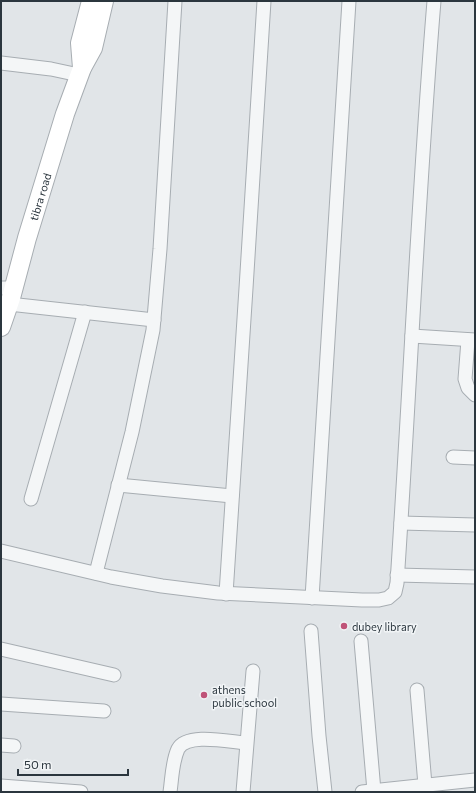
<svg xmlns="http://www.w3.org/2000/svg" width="476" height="793" viewBox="0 0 476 793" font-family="Commissioner,sans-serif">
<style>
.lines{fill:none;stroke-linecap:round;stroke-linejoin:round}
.street-casing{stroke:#a7adb2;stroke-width:15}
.secondary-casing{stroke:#a7adb2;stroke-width:20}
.street{stroke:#f4f6f7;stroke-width:13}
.secondary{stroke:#fff;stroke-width:18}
.poi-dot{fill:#c05378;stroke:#f1f4f6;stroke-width:1.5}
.labels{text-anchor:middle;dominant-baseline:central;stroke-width:3;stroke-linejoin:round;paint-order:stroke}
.street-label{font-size:11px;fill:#2b363e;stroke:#f1f4f6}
.poi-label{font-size:11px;fill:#2b363e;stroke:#f1f4f6;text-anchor:start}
</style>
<rect width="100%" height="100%" fill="#e1e5e8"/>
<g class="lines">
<!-- street casing -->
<g class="street-casing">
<g id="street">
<path d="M1,63L51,69L79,75"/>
<path d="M1,288H14"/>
<path d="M9,304L154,320"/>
<path d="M412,336L475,340"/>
<path d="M468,340L465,379L468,388L475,395"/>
<path d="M453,457L475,458"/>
<path d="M118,485L232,496"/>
<path d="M31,499L85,312"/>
<path d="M401,523L475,525"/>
<path d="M1,551L111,577L162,586L218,593L362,600H379L388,598L395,592L397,583C410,389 418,195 434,1"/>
<path d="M96,573L132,432L153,330L160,249L175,1"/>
<path d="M397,575L475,577"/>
<path d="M226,594C238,396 253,199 264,1"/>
<path d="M312,598L349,1"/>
<path d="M311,631L319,736L325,792"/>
<path d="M361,641L374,791"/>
<path d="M1,649L114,675"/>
<path d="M417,690L425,785"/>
<path d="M1,704L104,711"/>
<path d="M1,745L14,746"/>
<path d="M1,786L81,792"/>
<path d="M170,792C172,779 172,762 178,749C187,732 230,742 246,743"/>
<path d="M243,792L253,671"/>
<path d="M362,792L475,780"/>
</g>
</g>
<!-- secondary casing -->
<g class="secondary-casing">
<g id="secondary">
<path d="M82,68L80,43L91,1"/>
<path id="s1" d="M1,327L11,298L27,238L65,114L82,68L93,48L104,1"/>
</g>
</g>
<!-- street -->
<use href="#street" class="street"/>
<!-- secondary -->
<use href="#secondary" class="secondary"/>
</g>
<!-- markers -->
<g class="poi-dot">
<circle cx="344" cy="626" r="4"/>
<circle cx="204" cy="695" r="4"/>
</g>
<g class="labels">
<!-- street labels -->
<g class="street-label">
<text stroke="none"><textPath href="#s1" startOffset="136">tibra road</textPath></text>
</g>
<!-- poi labels -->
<g class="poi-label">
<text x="352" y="626">dubey library</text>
<text x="212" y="689">athens<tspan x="212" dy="13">public school</tspan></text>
</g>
</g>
<!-- border -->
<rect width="476" height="793" fill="none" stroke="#2b363e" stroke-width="4"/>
<!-- scale -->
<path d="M18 769v6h110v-6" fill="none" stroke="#2b363e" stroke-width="2"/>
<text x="24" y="769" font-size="12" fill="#2b363e" stroke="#f1f4f6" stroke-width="3" paint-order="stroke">50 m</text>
</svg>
